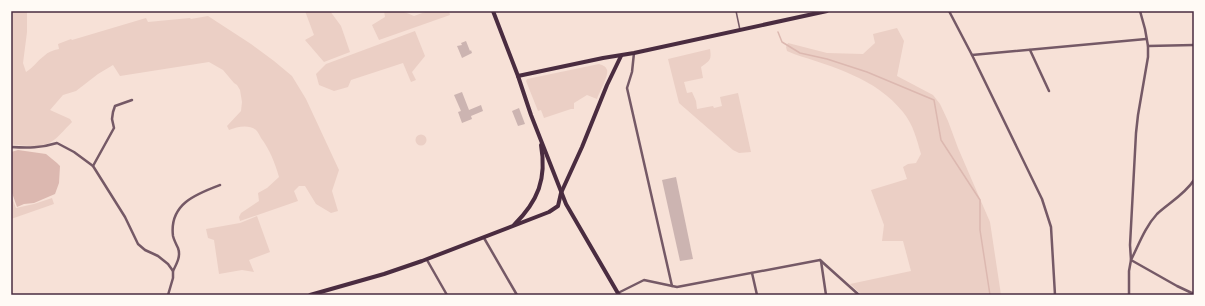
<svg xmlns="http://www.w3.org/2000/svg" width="1205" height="306" viewBox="0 0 1205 306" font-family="Literata,serif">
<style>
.green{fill:#ebcfc5}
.water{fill:#dcb8b0}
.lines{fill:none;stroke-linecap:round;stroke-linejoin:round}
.stream{stroke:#dcb8b0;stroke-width:1.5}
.building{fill:#ccb4b1}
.service{stroke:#755966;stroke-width:1.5}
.minor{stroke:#755966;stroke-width:2.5}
.secondary{stroke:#4a2c40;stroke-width:4}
.primary{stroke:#4a2c40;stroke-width:4}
.neatline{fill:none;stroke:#4a2c40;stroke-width:1.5}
</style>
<rect width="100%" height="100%" fill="#f7e1d7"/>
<!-- green -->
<g class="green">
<path d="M11,11H27V32L23,63L26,72C33,68 37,61 44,56C48,52 53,50 59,49L58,44L71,39L72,40L146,18L148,22L190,18L191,19L208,16L251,44L274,61L292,76L306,99L339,170L332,191L338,211L331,213L316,204L305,186H299L294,191L298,201L240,221L239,217L241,213L259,201L258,193L267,188L279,177C275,163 270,150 261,138C260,136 258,132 256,130C248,124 237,127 229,130L227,126L241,111L242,102L240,90L237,85L234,83L223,70L209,62L120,76L113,65L98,74L76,91L63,95L50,110L70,119L72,122C58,136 52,148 30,146C24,146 17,144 11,145Z"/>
<path d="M305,11H330L341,26L350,52L324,62L305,40L314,35Z"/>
<path d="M384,11H402L414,16L428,11H449L450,15L379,40L372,25L385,17Z"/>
<path d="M897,28L904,41L897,76L933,95L940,104L948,121L958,148L990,222L1001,295H862L850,284L911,271L903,241H882L884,225L871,190L907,179L903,167L908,164L916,163L921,154C917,140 913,124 903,112C876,78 833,67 794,54L787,51L786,47L788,43L827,53L863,54L875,43L873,34Z"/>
<path d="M415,31L425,56L412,72L416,80L411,82L403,63L351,80L348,87L334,91L319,85L316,74L326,64Z"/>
<path d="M710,49C712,61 709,61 701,67L703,78L684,82L687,93L692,92L696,101L697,109L713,106L714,108L722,106L720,97L738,93L751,152L739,153L733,150L679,103L668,59Z"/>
<path d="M599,64C602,65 606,66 607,70C609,75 599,93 597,99L587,95L574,103V109H571L544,118L541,110L538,111L526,81L527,79Z"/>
<circle cx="421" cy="140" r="5.5"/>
<path d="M11,195L16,208L34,204L52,198L54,204L11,219Z"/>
<path d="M257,216L270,252L249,260L254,272L242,270L219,274L214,240L208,238L206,229L240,223Z"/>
</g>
<!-- water -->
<path class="water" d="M18,150L46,154L57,163L60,166L59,183L55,194L34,203L24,204L17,207L11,190V152Z"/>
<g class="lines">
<!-- stream -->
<path class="stream" d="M778,32L782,42L800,53L827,59L867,72L934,100L941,140L980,200V230L990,295"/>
</g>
<!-- building -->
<g class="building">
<path d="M466,41L470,51L471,50L472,53L462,58L457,46L462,45L461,43Z"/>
<path d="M462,92L469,110L481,105L483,111L471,116L472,119L462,123L458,112L461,111L454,95Z"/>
<path d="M519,108L525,124L518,126L512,111Z"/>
<path d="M676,177L693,259L680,261L662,180Z"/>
</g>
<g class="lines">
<!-- service -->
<path class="service" d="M736,11L740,30"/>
<!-- minor -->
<g class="minor">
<path d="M949,11L972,55L1042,199L1051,227L1055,295"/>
<path d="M1148,46L1194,45"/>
<path d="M1030,50L1049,91"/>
<path d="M634,53L632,72L627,88L672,286"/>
<path d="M972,55L1146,39"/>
<path d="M11,147C28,148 41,148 57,143L74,152L93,166L125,217L138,244L145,250L158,256L168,264L173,271V278L168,295"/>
<path d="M93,166L114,128L112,119L113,112L115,106L132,100"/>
<path d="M1194,180C1185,194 1169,203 1157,214C1145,227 1139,244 1131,260L1177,286L1194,294"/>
<path d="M484,238L517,295"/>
<path d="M427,260L447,295"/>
<path d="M820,260L859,295"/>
<path d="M821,261L826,295"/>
<path d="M173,271C177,263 181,256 178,248C176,244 174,240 173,236C169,204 196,194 220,185"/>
<path d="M752,273L757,295"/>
<path d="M618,293L644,280L677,287L820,260"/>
<path d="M1129,295V271L1131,260L1130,245L1136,133L1138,115L1148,57V46L1145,29L1140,11"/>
</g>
<!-- secondary -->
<g class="secondary">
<path d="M518,76L603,58L634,53L827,11"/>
<path d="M514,225C538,201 547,179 541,145"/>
<path d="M310,295L384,274L422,261L549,212L558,206L561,193L582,147L607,85L621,56"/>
</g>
<!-- primary -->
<path class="primary" d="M493,11L518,76L531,115L566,204L619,295"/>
</g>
<!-- border -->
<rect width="1205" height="306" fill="none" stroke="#fffaf5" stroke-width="24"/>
<rect x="12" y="12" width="1181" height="282" class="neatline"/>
</svg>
